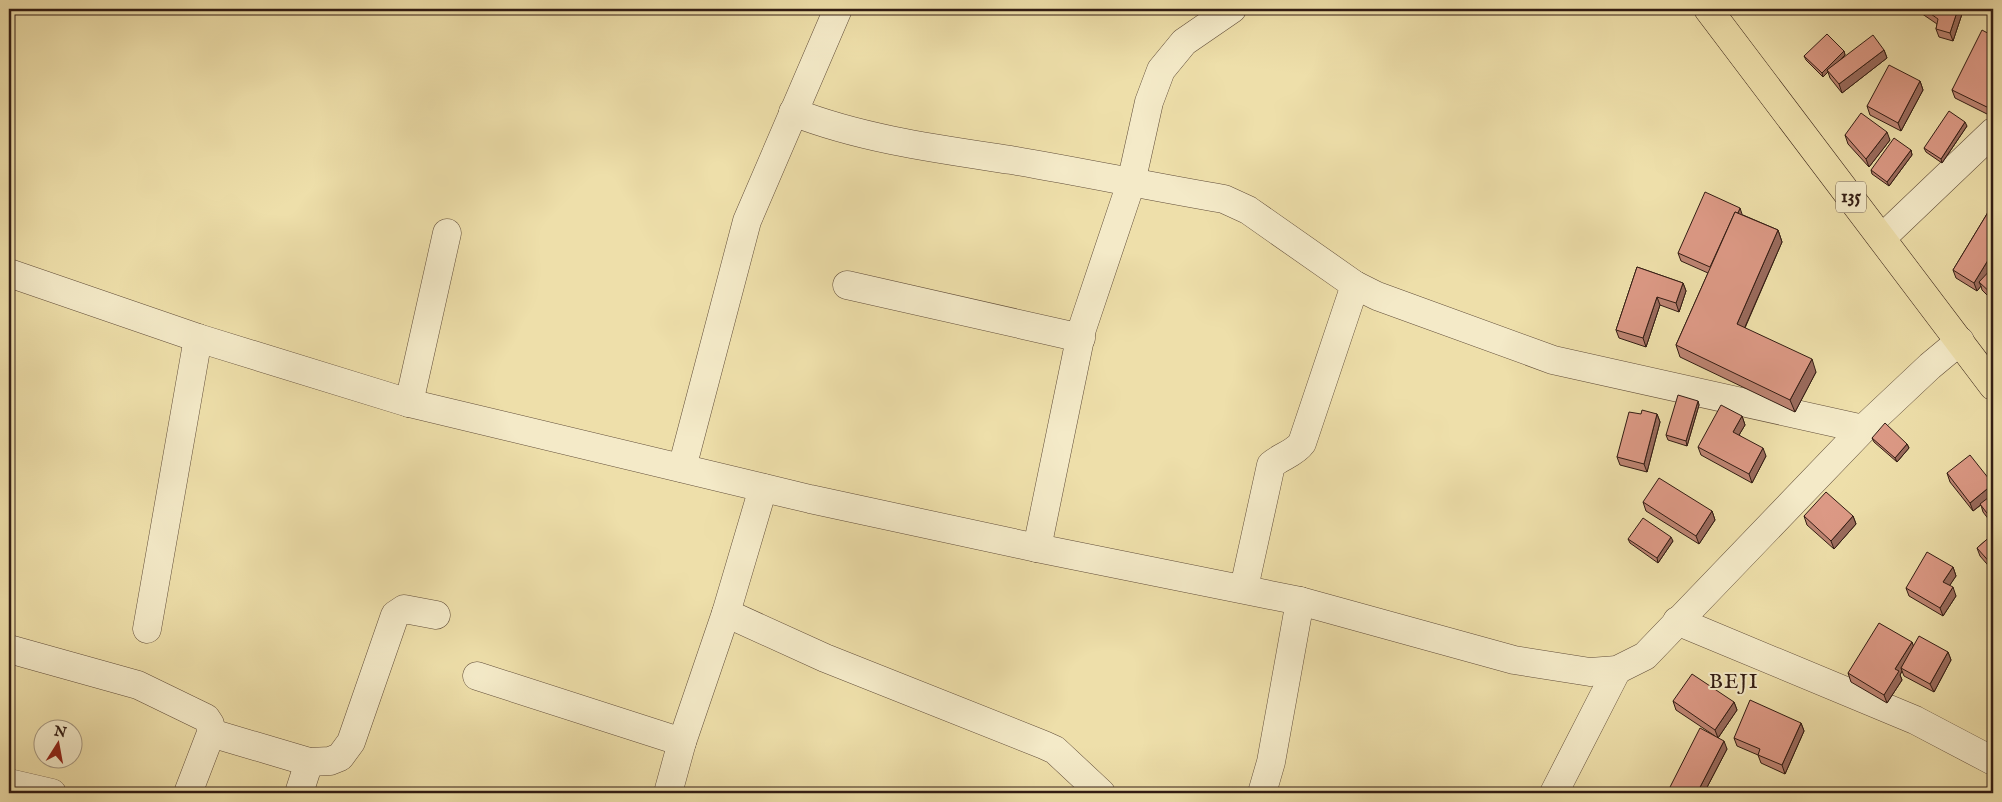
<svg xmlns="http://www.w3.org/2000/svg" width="2002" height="802" viewBox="0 0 2002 802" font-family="'IM FELL English',serif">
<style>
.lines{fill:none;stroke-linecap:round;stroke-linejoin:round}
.minor-casing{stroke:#614d39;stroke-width:29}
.major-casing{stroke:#321c13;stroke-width:29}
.minor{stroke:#f4eac8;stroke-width:28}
.major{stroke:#eedfaa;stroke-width:28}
.wall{fill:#bd8472;stroke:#321c13}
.shaded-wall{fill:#9a6b5d;stroke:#321c13}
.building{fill:#dc9985;stroke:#321c13}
.labels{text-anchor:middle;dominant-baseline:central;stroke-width:4;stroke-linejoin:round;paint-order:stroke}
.shield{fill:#f4eac8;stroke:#6c5a49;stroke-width:1}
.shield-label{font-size:18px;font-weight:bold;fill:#321c13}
.quarter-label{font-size:21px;letter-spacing:1px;fill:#321c13;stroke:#f4eac8}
</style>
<rect width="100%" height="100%" fill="#eedfaa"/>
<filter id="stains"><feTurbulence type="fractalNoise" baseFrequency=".004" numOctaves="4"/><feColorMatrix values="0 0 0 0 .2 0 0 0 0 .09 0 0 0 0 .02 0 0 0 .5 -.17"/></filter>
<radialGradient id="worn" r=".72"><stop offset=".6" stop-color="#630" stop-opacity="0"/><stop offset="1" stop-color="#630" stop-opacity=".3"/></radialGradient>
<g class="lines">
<!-- minor casing -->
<g class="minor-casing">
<g id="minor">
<path d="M793,112C862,139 938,149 1011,160C1082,172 1153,187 1224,199L1248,210L1355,285L1377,296L1553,360L1863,429"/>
<path d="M1882,238L1993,132"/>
<path d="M9,273L198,338L409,403L810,499L1037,548L1300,601L1514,660L1590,672L1617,670L1645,656L1863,429L1930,366L1960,341"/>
<path d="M847,285L1081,338"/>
<path d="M409,403L447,233"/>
<path d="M682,468L747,221L838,9"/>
<path d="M1037,548L1082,329L1131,183L1149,102L1161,70L1184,42L1232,9"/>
<path d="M1244,588L1271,465C1281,456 1294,454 1302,443L1355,285"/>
<path d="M726,613L825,658L1044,745L1055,750L1101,793"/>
<path d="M1677,621L1915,720L1993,761"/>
<path d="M147,629L198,338"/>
<path d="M9,649L138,685L206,718L210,724L211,733L188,793"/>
<path d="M477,676L682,742"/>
<path d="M211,733L309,762L330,761L340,757L351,742L395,615L404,609L436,615"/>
<path d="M9,783L52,793"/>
<path d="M299,793L309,762"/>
<path d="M668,793L682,742L726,613L763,488"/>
<path d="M1262,793L1271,762L1300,601"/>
<path d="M1554,793L1617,670"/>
</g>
</g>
<!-- major casing -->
<g class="major-casing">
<path id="major" d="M1708,9L1993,386"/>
</g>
<!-- minor -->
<use href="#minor" class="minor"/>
<!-- major -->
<use href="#major" class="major"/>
</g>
<!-- wall -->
<g class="wall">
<path d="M1915,9H1962L1963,11L1953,41L1939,37L1936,29L1937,24Z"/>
<path d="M1993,36V117L1955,98L1952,90Z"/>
<path d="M1884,50L1887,58L1842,93L1830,78L1828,72L1823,77L1806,60L1804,56L1844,51L1845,55L1841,59Z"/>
<path d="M1920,81L1923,90L1901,131L1870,115L1867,106Z"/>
<path d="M1967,126L1942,163L1926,152L1924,148Z"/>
<path d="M1845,135L1890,140L1869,167L1848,144Z"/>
<path d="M1911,150L1912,155L1889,186L1872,174L1871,170Z"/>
<path d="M1993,204V265L1991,269L1993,267V301L1982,290L1981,286L1977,291L1956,278L1953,270Z"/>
<path d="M1743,215L1778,230L1782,242L1745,328L1816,372L1795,412L1680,357L1676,345L1708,273L1681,261L1678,253Z"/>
<path d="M1637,267L1683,283L1686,291L1679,312L1660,305L1646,347L1619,338L1616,330Z"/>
<path d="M1698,401L1699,405L1687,446L1668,440L1666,435Z"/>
<path d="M1641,414H1657L1660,422L1647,472L1620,465L1617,457Z"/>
<path d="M1742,416L1745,425L1739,435L1766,456L1752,483L1701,455L1698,447Z"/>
<path d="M1872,438L1907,444L1909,448L1897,462L1874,442Z"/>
<path d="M1947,473L1993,484V525L1983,512L1981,505L1973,511L1950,482Z"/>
<path d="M1643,502L1712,511L1715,520L1699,544L1646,511Z"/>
<path d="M1804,516H1853L1856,524L1834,549L1807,525Z"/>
<path d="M1993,534V571L1980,556L1977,548Z"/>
<path d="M1628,539L1673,541L1658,563L1630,543Z"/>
<path d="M1953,567L1956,576L1949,586L1956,596L1943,616L1909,596L1906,588Z"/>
<path d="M1993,612V628L1990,620Z"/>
<path d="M1912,642L1913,646L1948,652L1951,660L1934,692L1904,676L1902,671L1900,675L1902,680L1887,703L1851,682L1848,673Z"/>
<path d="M1673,701L1734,702L1737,710L1718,738L1727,749L1704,793H1667L1715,736L1676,710Z"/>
<path d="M1801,723L1804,731L1785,774L1761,763L1758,755L1737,746L1734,738Z"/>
</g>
<!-- shaded-wall -->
<g class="shaded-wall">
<path d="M1958,9H1962L1963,11L1953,41L1950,33Z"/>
<path d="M1884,50L1887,58L1842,93L1839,84Z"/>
<path d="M1844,51L1845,55L1829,71L1827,70L1828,72L1823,77L1822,73Z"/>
<path d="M1920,81L1923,90L1901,131L1898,123Z"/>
<path d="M1965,122L1967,126L1942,163L1941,159Z"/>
<path d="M1887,132L1890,140L1869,167L1866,159Z"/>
<path d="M1911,150L1912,155L1889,186L1887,182Z"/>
<path d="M1740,208L1743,217L1713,269Z"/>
<path d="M1778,230L1782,242L1741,336L1737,324Z"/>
<path d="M1993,252V265L1982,284L1979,282L1981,286L1977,291L1974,283Z"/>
<path d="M1683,283L1686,291L1679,312L1676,303Z"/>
<path d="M1657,297L1660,305L1646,347L1643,338Z"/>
<path d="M1812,359L1816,372L1795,412L1790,400Z"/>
<path d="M1698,401L1699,405L1687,446L1686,441Z"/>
<path d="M1657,414L1660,422L1647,472L1644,464Z"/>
<path d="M1742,416L1745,425L1736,440L1733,432Z"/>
<path d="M1907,444L1909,448L1897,462L1895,458Z"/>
<path d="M1763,448L1766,456L1752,483L1749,474Z"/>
<path d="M1993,484V495L1973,511L1970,503Z"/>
<path d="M1712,511L1715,520L1699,544L1696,536Z"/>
<path d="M1853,516L1856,524L1834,549L1831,541Z"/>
<path d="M1671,537L1673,541L1658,563L1657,558Z"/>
<path d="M1953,567L1956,576L1946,591L1943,582Z"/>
<path d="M1953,587L1956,596L1943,616L1940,608Z"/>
<path d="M1912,642L1915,650L1901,668L1902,671L1900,675L1902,680L1887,703L1884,695L1895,669Z"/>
<path d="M1948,652L1951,660L1934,692L1930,684Z"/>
<path d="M1734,702L1737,710L1718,738L1715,730Z"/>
<path d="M1801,723L1804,731L1785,774L1782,765Z"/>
<path d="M1724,741L1727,749L1704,793H1697Z"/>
</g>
<!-- building -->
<g class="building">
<path d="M1924,9H1958L1950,33L1936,29L1938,19Z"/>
<path d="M1982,30L1993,36V110L1952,90Z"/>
<path d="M1827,34L1844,51L1822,73L1804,56Z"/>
<path d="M1873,35L1884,50L1839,84L1827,70Z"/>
<path d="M1889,65L1920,81L1898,123L1867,106Z"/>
<path d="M1949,111L1965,122L1941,159L1924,148Z"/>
<path d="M1861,113L1887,132L1866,159L1845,135Z"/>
<path d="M1894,138L1911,150L1887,182L1871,170Z"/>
<path d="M1705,192L1740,208L1738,213L1735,212L1710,267L1678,253Z"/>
<path d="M1993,204V252L1974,283L1953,270Z"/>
<path d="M1735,212L1778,230L1737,324L1812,359L1790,400L1676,345Z"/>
<path d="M1637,267L1683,283L1676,303L1657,297L1643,338L1616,330Z"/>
<path d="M1993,267V295L1979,282Z"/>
<path d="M1678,395L1698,401L1686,441L1666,435Z"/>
<path d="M1721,405L1742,416L1733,432L1763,448L1749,474L1698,447Z"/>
<path d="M1642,410L1657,414L1644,464L1617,457L1629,412L1641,414Z"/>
<path d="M1885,423L1907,444L1895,458L1872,438Z"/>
<path d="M1970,455L1993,484L1970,503L1947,473Z"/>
<path d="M1659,478L1712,511L1696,536L1643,502Z"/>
<path d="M1826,492L1853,516L1831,541L1804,516Z"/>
<path d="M1993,494V521L1980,504Z"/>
<path d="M1643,518L1671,537L1657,558L1628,539Z"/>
<path d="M1993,534V566L1977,548Z"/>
<path d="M1927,552L1953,567L1943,582L1953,587L1940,608L1906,588Z"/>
<path d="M1993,612V621L1990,620Z"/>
<path d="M1879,623L1912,642L1895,669L1899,671L1884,695L1848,673Z"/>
<path d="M1919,636L1948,652L1930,684L1901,668Z"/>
<path d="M1692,674L1734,702L1715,730L1673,701Z"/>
<path d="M1750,700L1801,723L1782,765L1758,755L1760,749L1734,738Z"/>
<path d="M1700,728L1724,741L1697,793H1667Z"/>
</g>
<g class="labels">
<!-- shield labels -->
<rect class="shield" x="1836" y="181.5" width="30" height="31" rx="4"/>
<g class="shield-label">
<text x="1851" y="197">135</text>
</g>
<!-- quarter labels -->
<g class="quarter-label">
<text x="1734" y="682">BEJI</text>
</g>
</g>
<!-- margin -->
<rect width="2002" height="802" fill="none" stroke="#eedfaa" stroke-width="30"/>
<rect x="10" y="10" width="1982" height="782" fill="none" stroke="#321c13" stroke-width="2.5"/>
<rect x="15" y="15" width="1972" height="772" fill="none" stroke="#321c13"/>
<!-- north arrow -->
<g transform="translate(58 744) rotate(11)"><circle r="24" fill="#f4eac8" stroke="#a69880"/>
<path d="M0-4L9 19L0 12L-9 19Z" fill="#8f2418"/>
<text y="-8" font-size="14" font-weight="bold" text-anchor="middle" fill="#321c13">N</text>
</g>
<rect width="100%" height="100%" filter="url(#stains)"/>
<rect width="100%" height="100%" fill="url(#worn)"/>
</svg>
